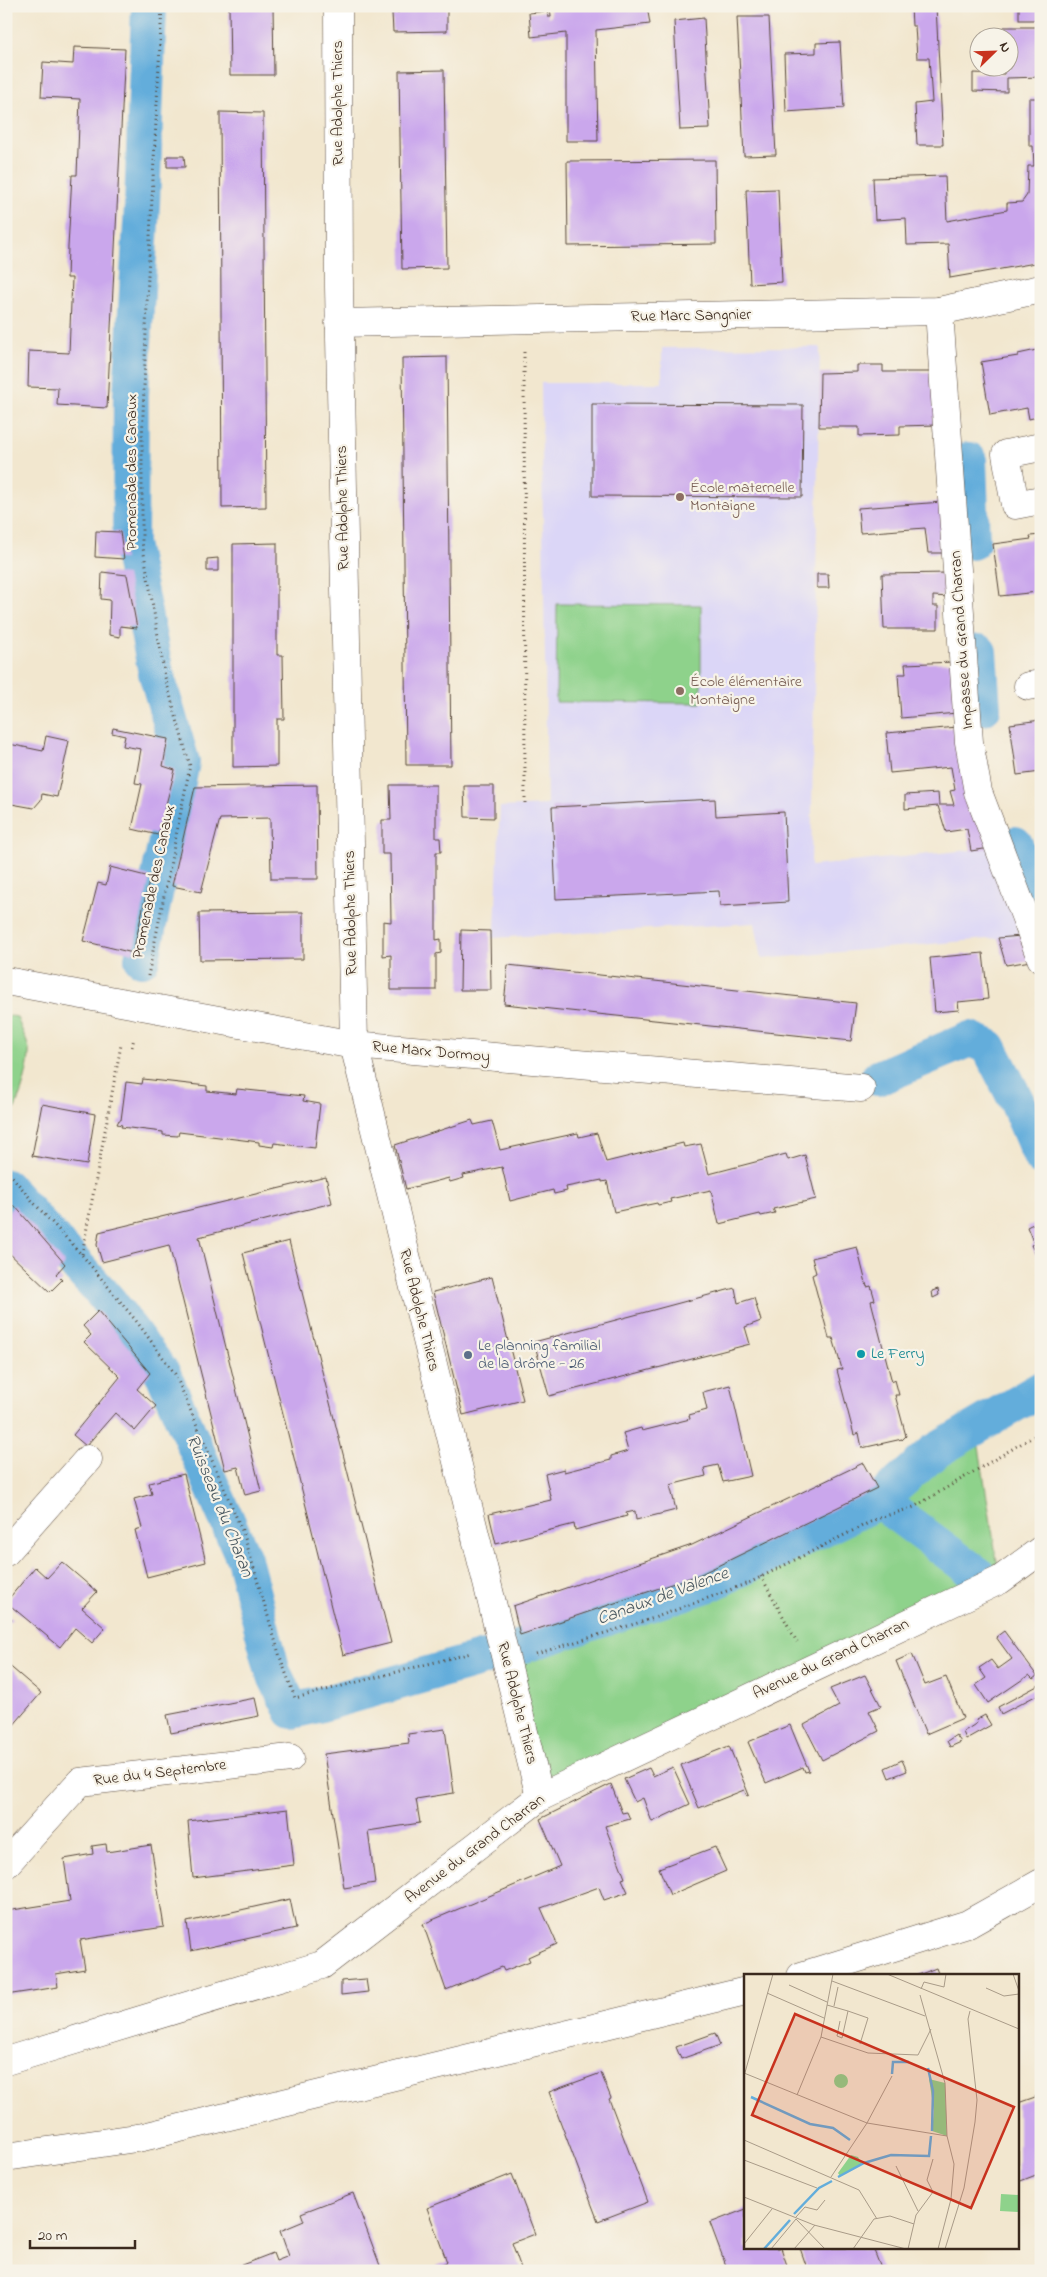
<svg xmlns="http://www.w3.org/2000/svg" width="1047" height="2277" viewBox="0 0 1047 2277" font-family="'Indie Flower',sans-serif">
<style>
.built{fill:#dbd6f7}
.green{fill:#8ed28b;stroke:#647e54}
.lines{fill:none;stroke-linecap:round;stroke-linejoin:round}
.canal{stroke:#63addb;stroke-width:36}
.building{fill:#caa7ec}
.minor-casing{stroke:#564639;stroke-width:29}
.path{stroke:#564639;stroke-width:3;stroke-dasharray:1 4;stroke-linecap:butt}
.minor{stroke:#fff;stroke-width:28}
.education-dot{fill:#8d6e63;stroke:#f7f3e8;stroke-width:2}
.culture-dot{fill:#0f9aa8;stroke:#f7f3e8;stroke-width:2}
.service-dot{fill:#5c6f8a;stroke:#f7f3e8;stroke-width:2}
.labels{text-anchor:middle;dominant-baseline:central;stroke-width:4.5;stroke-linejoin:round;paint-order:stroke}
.street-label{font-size:16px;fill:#3b2a1e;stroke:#f7f3e8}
.education-label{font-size:16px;fill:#785e54;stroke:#f7f3e8;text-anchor:start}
.service-label{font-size:16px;fill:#4e5e75;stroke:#f7f3e8;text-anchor:start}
.culture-label{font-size:16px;fill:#0d838f;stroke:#f7f3e8;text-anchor:start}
.water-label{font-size:18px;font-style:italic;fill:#495860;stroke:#f7f3e8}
.inset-river{fill:none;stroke:#63addb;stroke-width:2.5}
.inset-road{fill:none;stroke:#a99b88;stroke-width:1}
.view{fill:#c8321e;fill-opacity:0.15;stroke:#c8321e;stroke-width:2.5}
.inset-edge{fill:none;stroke:#3b2a1e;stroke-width:2.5}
</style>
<rect width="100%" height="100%" fill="#f7f3e8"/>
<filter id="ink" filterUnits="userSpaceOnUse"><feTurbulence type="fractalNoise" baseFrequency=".02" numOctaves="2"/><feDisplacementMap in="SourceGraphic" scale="10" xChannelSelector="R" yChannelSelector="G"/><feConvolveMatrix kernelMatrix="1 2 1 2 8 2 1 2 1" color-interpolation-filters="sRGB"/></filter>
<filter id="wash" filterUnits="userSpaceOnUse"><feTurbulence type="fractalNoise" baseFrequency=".0096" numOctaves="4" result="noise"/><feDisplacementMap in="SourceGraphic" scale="20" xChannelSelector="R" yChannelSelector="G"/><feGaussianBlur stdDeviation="1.12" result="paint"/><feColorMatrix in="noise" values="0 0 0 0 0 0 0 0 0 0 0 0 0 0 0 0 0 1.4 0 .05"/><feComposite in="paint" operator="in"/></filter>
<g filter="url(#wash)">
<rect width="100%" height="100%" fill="#f2e7cf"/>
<!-- built -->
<path class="built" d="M820,347L811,866L990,848L1021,936L762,959L755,923L491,938L495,930L500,807L547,805L541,383H662V348Z"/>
<!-- green -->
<g class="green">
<path d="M557,604L701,605V703L556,702Z"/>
<path d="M6,1015L17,1017C20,1027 27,1039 29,1050C30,1067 18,1110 6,1123Z"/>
<path d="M976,1428L1000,1580L540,1797L507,1664L525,1645L710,1584L879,1501L934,1452Z"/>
</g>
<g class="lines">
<!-- canal -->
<g class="canal">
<path d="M969,460L972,542"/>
<path d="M979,652L983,708"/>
<path d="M1015,844L1041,913"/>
<path d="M142,959L182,762L156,673L130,543L131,395L142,206L149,6"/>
<path d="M878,1078L970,1039L989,1047L1017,1102L1041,1158"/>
<path d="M6,1187L109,1301L163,1374L244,1559L273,1672L292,1711L318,1705L484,1658"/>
<path d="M879,1501L980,1576"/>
<path d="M525,1645L710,1584L879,1501L934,1452L1041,1389"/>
</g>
</g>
<g id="blocks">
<!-- building -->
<g class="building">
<path d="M229,6H273L274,75H230Z"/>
<path d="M399,6H447V31L393,32L392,13L399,12Z"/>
<path d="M550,6H647L650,24L596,30L598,141H566V33L531,37L529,13L547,11L548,17H551Z"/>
<path d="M911,6H936L943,145H917L915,104L932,102L929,58H917L915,26H912Z"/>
<rect x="1019" y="6" width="22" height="14"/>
<path d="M737,17H769L776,155L744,156Z"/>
<path d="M704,18L710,129L680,130L674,21Z"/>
<path d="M1004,27H1041V77L1007,78V92L973,91V73L1004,74V68H1010V38H1004Z"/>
<path d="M840,42L844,108L786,112L784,54L816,53V43Z"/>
<path d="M74,47L125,49L107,408L57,405L58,388L28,387L29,351L69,353L72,278H67L68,247L72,175H77L80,99L41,97L43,62L73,64Z"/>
<path d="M444,70L447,268L402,269L399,71Z"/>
<path d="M1029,98H1041V262L950,278L948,244L907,245L906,218L875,220L873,178L945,176L947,221L1007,210V203L1022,202L1027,195L1028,166H1034L1033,146H1029Z"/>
<path d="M220,112L263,113L266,507L222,508Z"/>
<path d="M167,156H184L185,167H167Z"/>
<path d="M715,160L716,244L568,246L567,161Z"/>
<path d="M778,189L782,282L750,284L746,190Z"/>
<path d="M1041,349V416L1029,419L1027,408L990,415L981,362L1018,356V354Z"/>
<path d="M447,357L451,765H406L402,358Z"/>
<path d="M857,365H883V372H934L937,425L900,426V435L859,436V427H819L820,373L857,372Z"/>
<path d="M592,404L803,405L802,497L592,496Z"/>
<path d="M943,502L947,553H928L925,528L860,533L858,508Z"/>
<path d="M96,531L120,532L124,559L95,557Z"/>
<path d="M1041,535V604L1038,592L1000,596L993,544L1031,539L1030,536Z"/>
<path d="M277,543V655H283L284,719H277V766L233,767V544Z"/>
<path d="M218,558V571H207V559Z"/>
<path d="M102,572L127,575L137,628L120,626V637L109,635L110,600L101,599Z"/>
<path d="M949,573L950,597L933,596V606H938V629H884L882,574Z"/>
<path d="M817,574H828L829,588H817Z"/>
<path d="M954,662L957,713L901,718L898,674H906L905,664Z"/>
<path d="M1041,720V772L1017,775L1010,724Z"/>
<path d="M958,727L990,848L971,851L967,829L946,832L938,806L905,809V795L938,793L939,805H954L950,791L955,790L951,767L890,773L886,733Z"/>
<path d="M113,728L168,739L163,766L175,770L158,835L132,829L142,784L135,783L141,749L123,746L125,736L112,733Z"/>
<path d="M46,736L69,741L57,797L42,794L41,800L34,808L6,803V756L9,744L43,751Z"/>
<path d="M317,785L318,879H271L270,818L220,819L201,892L172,886L195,787Z"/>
<path d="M390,785H436V838H440L441,852H436V940L441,939V953L436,954V990H391V955L383,956V921L391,922L390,854H382V820H391Z"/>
<path d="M464,786H494V818L465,817Z"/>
<path d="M715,799L716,816L784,812L788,902L720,906L719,891L556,899L552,807Z"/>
<path d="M110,867L150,877L133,953L83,941L98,883L106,885Z"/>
<path d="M303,912V959L200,960L199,913Z"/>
<path d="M461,930L490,931L491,990H460Z"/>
<path d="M1021,936L1031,961L1006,965L998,938Z"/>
<path d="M983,953L988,999L958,1002L959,1010L935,1012L930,958Z"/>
<path d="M508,965L856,1003L851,1041L504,1004Z"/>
<path d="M143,1079L207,1086V1091L236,1094L237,1089L304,1096L303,1101L320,1104L315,1148L274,1143L273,1147L259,1145V1142L179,1132L178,1136L163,1135V1132L121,1127L122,1125L117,1124L119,1120H121L126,1082L142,1084Z"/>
<path d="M42,1104L95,1114L87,1165L32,1156Z"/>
<path d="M472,1120L474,1125L492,1121L500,1150L578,1133L579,1137L597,1133L606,1162L683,1143L684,1147L701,1144L709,1174L786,1154L788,1160L805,1155L816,1199L773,1209L775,1213L761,1216L760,1214L719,1224L711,1190L670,1199L671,1202L658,1205L657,1203L614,1212L607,1181L602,1182V1180L566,1187L567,1191L554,1194L553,1190L510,1201L502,1167L463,1175L464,1178L450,1182L449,1178L406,1189L395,1145Z"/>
<path d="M326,1177L332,1203L199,1237L261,1491L245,1495L238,1467L225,1470L169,1245L102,1262L97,1245L99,1232Z"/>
<path d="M14,1205L65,1264L56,1274L62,1280L50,1292L6,1250V1214Z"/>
<path d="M1041,1220V1256L1037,1257L1031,1245L1034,1244L1027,1227Z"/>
<path d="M289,1241L391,1643L343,1655L243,1253Z"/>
<path d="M857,1247L867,1287L871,1286L875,1300L871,1301L892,1382L895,1380L899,1395H895L906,1436L902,1440V1439L862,1448L859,1433L854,1435L837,1370L842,1369L833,1338H829L812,1275L816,1273L812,1258Z"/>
<path d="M492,1277L523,1400L463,1415L433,1292Z"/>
<path d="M735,1288L738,1303L754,1298L761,1321L745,1327L750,1344L549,1396L534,1342Z"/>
<path d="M938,1289L939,1295L933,1298L932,1291Z"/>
<path d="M98,1311L150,1373L137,1389L156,1406L135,1431L115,1413L86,1446L73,1435L120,1377L84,1342L91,1335L83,1326Z"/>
<path d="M730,1385L751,1476L723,1482L718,1465L704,1468L706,1476L670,1485L676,1510L636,1520L635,1511L626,1513L627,1516L575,1530L574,1524L496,1544L489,1514L551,1500L545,1474L564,1469V1472L611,1460V1456L628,1451L623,1433L641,1428L642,1431L690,1419L689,1415L707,1410L703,1392Z"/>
<path d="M863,1463L877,1488L701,1574L520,1635L513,1606L692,1545Z"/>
<path d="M184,1474L206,1562L147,1577L135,1530L142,1528L134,1499L152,1494L149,1483Z"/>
<path d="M62,1562L97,1592L82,1608L105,1628L92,1643L75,1628L60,1647L6,1602L35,1567L47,1578Z"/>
<path d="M6,1614L12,1619L6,1625Z"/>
<path d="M1004,1631L1037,1676L1033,1679L1029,1675L988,1703L976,1685L986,1678L979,1668L991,1660L998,1669L1012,1659L996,1637Z"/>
<path d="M912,1654L925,1685L946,1677L963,1718L926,1734L896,1661Z"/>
<path d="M6,1663L41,1693L6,1734Z"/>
<path d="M865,1675L881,1706L869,1711L879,1731L822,1760L804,1725L839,1706L830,1689Z"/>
<path d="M1041,1684V1693L1001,1714L998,1707Z"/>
<path d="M255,1698L259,1716L171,1733L167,1715Z"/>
<path d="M985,1715L991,1725L966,1739L963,1732L977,1723L976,1720Z"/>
<path d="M790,1725L809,1771L805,1772L803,1767L766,1783L748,1742Z"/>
<path d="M445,1729L454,1793L416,1799L420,1823L368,1831L375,1883L344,1888L324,1754L409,1743L408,1734Z"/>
<path d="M956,1735L961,1742L950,1747L947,1741Z"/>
<path d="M729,1746L749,1795L747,1796L744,1790L699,1808L681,1765Z"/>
<path d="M902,1760L907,1771L889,1778L885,1768Z"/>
<path d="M673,1767L690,1804L652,1822L643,1798L635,1802L624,1779L649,1768L653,1776Z"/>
<path d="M611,1784L622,1813L627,1812L630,1819L605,1826L625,1878L622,1879L628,1892L604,1900L599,1887L541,1908L557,1944L528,1957L530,1961L504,1971L502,1967L446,1990L423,1924L560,1866L540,1819Z"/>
<path d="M288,1809L294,1865L193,1878L188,1821Z"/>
<path d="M106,1844L107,1852L151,1845L164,1927L80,1940L85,1969L56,1974L58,1987L6,1995V1911L70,1901L64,1859L93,1854L92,1846Z"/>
<path d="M715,1847L726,1871L670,1895L659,1868Z"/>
<path d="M290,1899L296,1928L191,1951L187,1922Z"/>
<path d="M936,1968L939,1976H916Z"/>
<path d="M366,1979L368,1992L341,1995V1981Z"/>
<path d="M715,2033L720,2045L681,2059L676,2047Z"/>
<path d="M601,2073L611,2098L609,2099L648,2202L598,2221L549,2092Z"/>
<path d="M1041,2095V2173L1018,2182V2103Z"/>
<path d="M512,2174L535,2234L512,2243L522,2271H439L437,2266L447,2262L427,2208Z"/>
<path d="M353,2193L382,2271H226L273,2253L276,2261L289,2256L280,2231L304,2221L301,2213Z"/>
<path d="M746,2209V2248H781L789,2271H728L710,2223Z"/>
<path d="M800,2248H873L882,2271H808Z"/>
</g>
</g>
</g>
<g filter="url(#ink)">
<use href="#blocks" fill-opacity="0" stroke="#564639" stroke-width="1"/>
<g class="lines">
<!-- minor casing -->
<g class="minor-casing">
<g id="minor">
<path d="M338,6L339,287L354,1045L540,1797"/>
<path d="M939,311L969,742L978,792L1041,958"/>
<path d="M339,323L939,311L1041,289"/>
<path d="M1041,447L1006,454L1015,505L1041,500"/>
<path d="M1028,686L1041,684"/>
<path d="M6,981L354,1045L861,1088"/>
<path d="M6,1552L88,1459"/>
<path d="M6,1864L80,1782L290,1758"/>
<path d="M801,1976L968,1924L1041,1883"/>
<path d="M6,2061L322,1965L540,1797L1000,1580L1041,1550"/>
<path d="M6,2157L143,2137L746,1991"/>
</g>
</g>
<!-- path -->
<g class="path">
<path d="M524,352L525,806"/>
<path d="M148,976L190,766L165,677L142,542V443L148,275L162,6"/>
<path d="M132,1047L134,1038"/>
<path d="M6,1169L34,1203L82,1255L137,1322L175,1374L244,1535L280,1657L295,1698L471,1653"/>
<path d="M82,1254L121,1045"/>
<path d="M761,1576L797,1642"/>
<path d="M536,1654L654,1618L751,1582L876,1519L914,1507L1041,1432"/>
</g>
<!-- minor -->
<use href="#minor" class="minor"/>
</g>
</g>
<!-- markers -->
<g class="education-dot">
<circle cx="680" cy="497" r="5"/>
<circle cx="680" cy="691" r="5"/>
</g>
<circle class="culture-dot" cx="861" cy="1354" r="5"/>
<circle class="service-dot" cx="468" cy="1355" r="5"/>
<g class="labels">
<!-- street labels -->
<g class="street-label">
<text transform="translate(338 103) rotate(-90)">Rue Adolphe Thiers</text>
<text transform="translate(691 316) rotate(-1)">Rue Marc Sangnier</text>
<text transform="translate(132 472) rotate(-90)">Promenade des Canaux</text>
<text transform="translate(343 508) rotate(-91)">Rue Adolphe Thiers</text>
<text transform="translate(962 640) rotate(-94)">Impasse du Grand Charran</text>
<text transform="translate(154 882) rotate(-78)">Promenade des Canaux</text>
<text transform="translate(351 913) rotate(-91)">Rue Adolphe Thiers</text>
<text transform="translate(431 1052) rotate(5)">Rue Marx Dormoy</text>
<text transform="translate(419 1310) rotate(76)">Rue Adolphe Thiers</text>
<text transform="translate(831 1659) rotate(-25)">Avenue du Grand Charran</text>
<text transform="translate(517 1703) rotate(76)">Rue Adolphe Thiers</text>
<text transform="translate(160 1773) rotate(-7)">Rue du 4 Septembre</text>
<text transform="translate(475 1849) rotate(-37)">Avenue du Grand Charran</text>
</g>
<!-- education labels -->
<g class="education-label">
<text x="690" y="488">École maternelle<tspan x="690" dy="18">Montaigne</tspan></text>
<text x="690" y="682">École élémentaire<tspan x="690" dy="18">Montaigne</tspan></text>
</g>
<!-- service labels -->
<g class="service-label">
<text x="478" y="1346">Le planning familial<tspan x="478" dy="18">de la drôme - 26</tspan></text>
</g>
<!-- culture labels -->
<g class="culture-label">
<text x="871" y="1354">Le Ferry</text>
</g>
<!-- water labels -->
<g class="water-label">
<text transform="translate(219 1506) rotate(68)">Ruisseau du Charan</text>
<text transform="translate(663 1597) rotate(-20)">Canaux de Valence</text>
</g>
</g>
<!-- overview -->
<g transform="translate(744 1974)">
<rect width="275" height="275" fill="#f2e7cf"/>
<path d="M90 107a7 7 0 1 1 14 0a7 7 0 1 1-14 0ZM185,105L201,109L203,162L188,157L190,137ZM107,181L114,183L118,190L96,202L94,199ZM257,220L275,221V238L256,237Z" fill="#8ed28b"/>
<path class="inset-river" d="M184,94L189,117L188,157M148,100L149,88H165M7,123L66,150L89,154L106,166M94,203L120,189L147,181L185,182L187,162M50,240L75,214L88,207M20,275L46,246"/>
<path class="inset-road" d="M143,0L275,55M269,0L275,17M88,7L181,42M45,11L83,28M242,14L260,22L275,20M177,15L180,8L200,13L202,0M23,19L80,44M176,21L201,109L203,162L210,190L207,225L194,275M83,31L104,37M90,32L94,13M96,47L93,62L98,64L104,37L124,44L116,70M77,63L124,79L174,81L187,55M0,99L123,149L203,162M0,102L29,0M53,121L77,63L89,0M0,166L115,216L133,245M0,186L73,214M152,192L174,237M87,203L123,149L148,102M0,223L70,251L162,275M52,243L61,233L73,236L81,226M0,270L28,235M27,275L52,245L81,275M50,275L71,251M109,275L130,245L146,242L170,250M164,275L172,241L189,218L183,206L189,185M201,275L220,214L231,148L233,126L224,45L226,37"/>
<path class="view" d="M51,40L270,133L227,234L8,141Z"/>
<rect width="275" height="275" class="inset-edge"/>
</g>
<!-- margin -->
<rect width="1047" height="2277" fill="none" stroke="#f7f3e8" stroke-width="25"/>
<!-- north arrow -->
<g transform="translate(994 52) rotate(67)"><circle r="24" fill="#f7f3e8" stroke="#aca397"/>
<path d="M0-4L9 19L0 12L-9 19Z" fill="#c8321e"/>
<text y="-8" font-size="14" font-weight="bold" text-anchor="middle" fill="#3b2a1e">N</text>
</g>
<!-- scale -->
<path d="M30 2240v8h105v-8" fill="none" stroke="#3b2a1e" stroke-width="2.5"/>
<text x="38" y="2240" font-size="15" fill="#3b2a1e" stroke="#f7f3e8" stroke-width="4" paint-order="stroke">20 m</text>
</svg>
